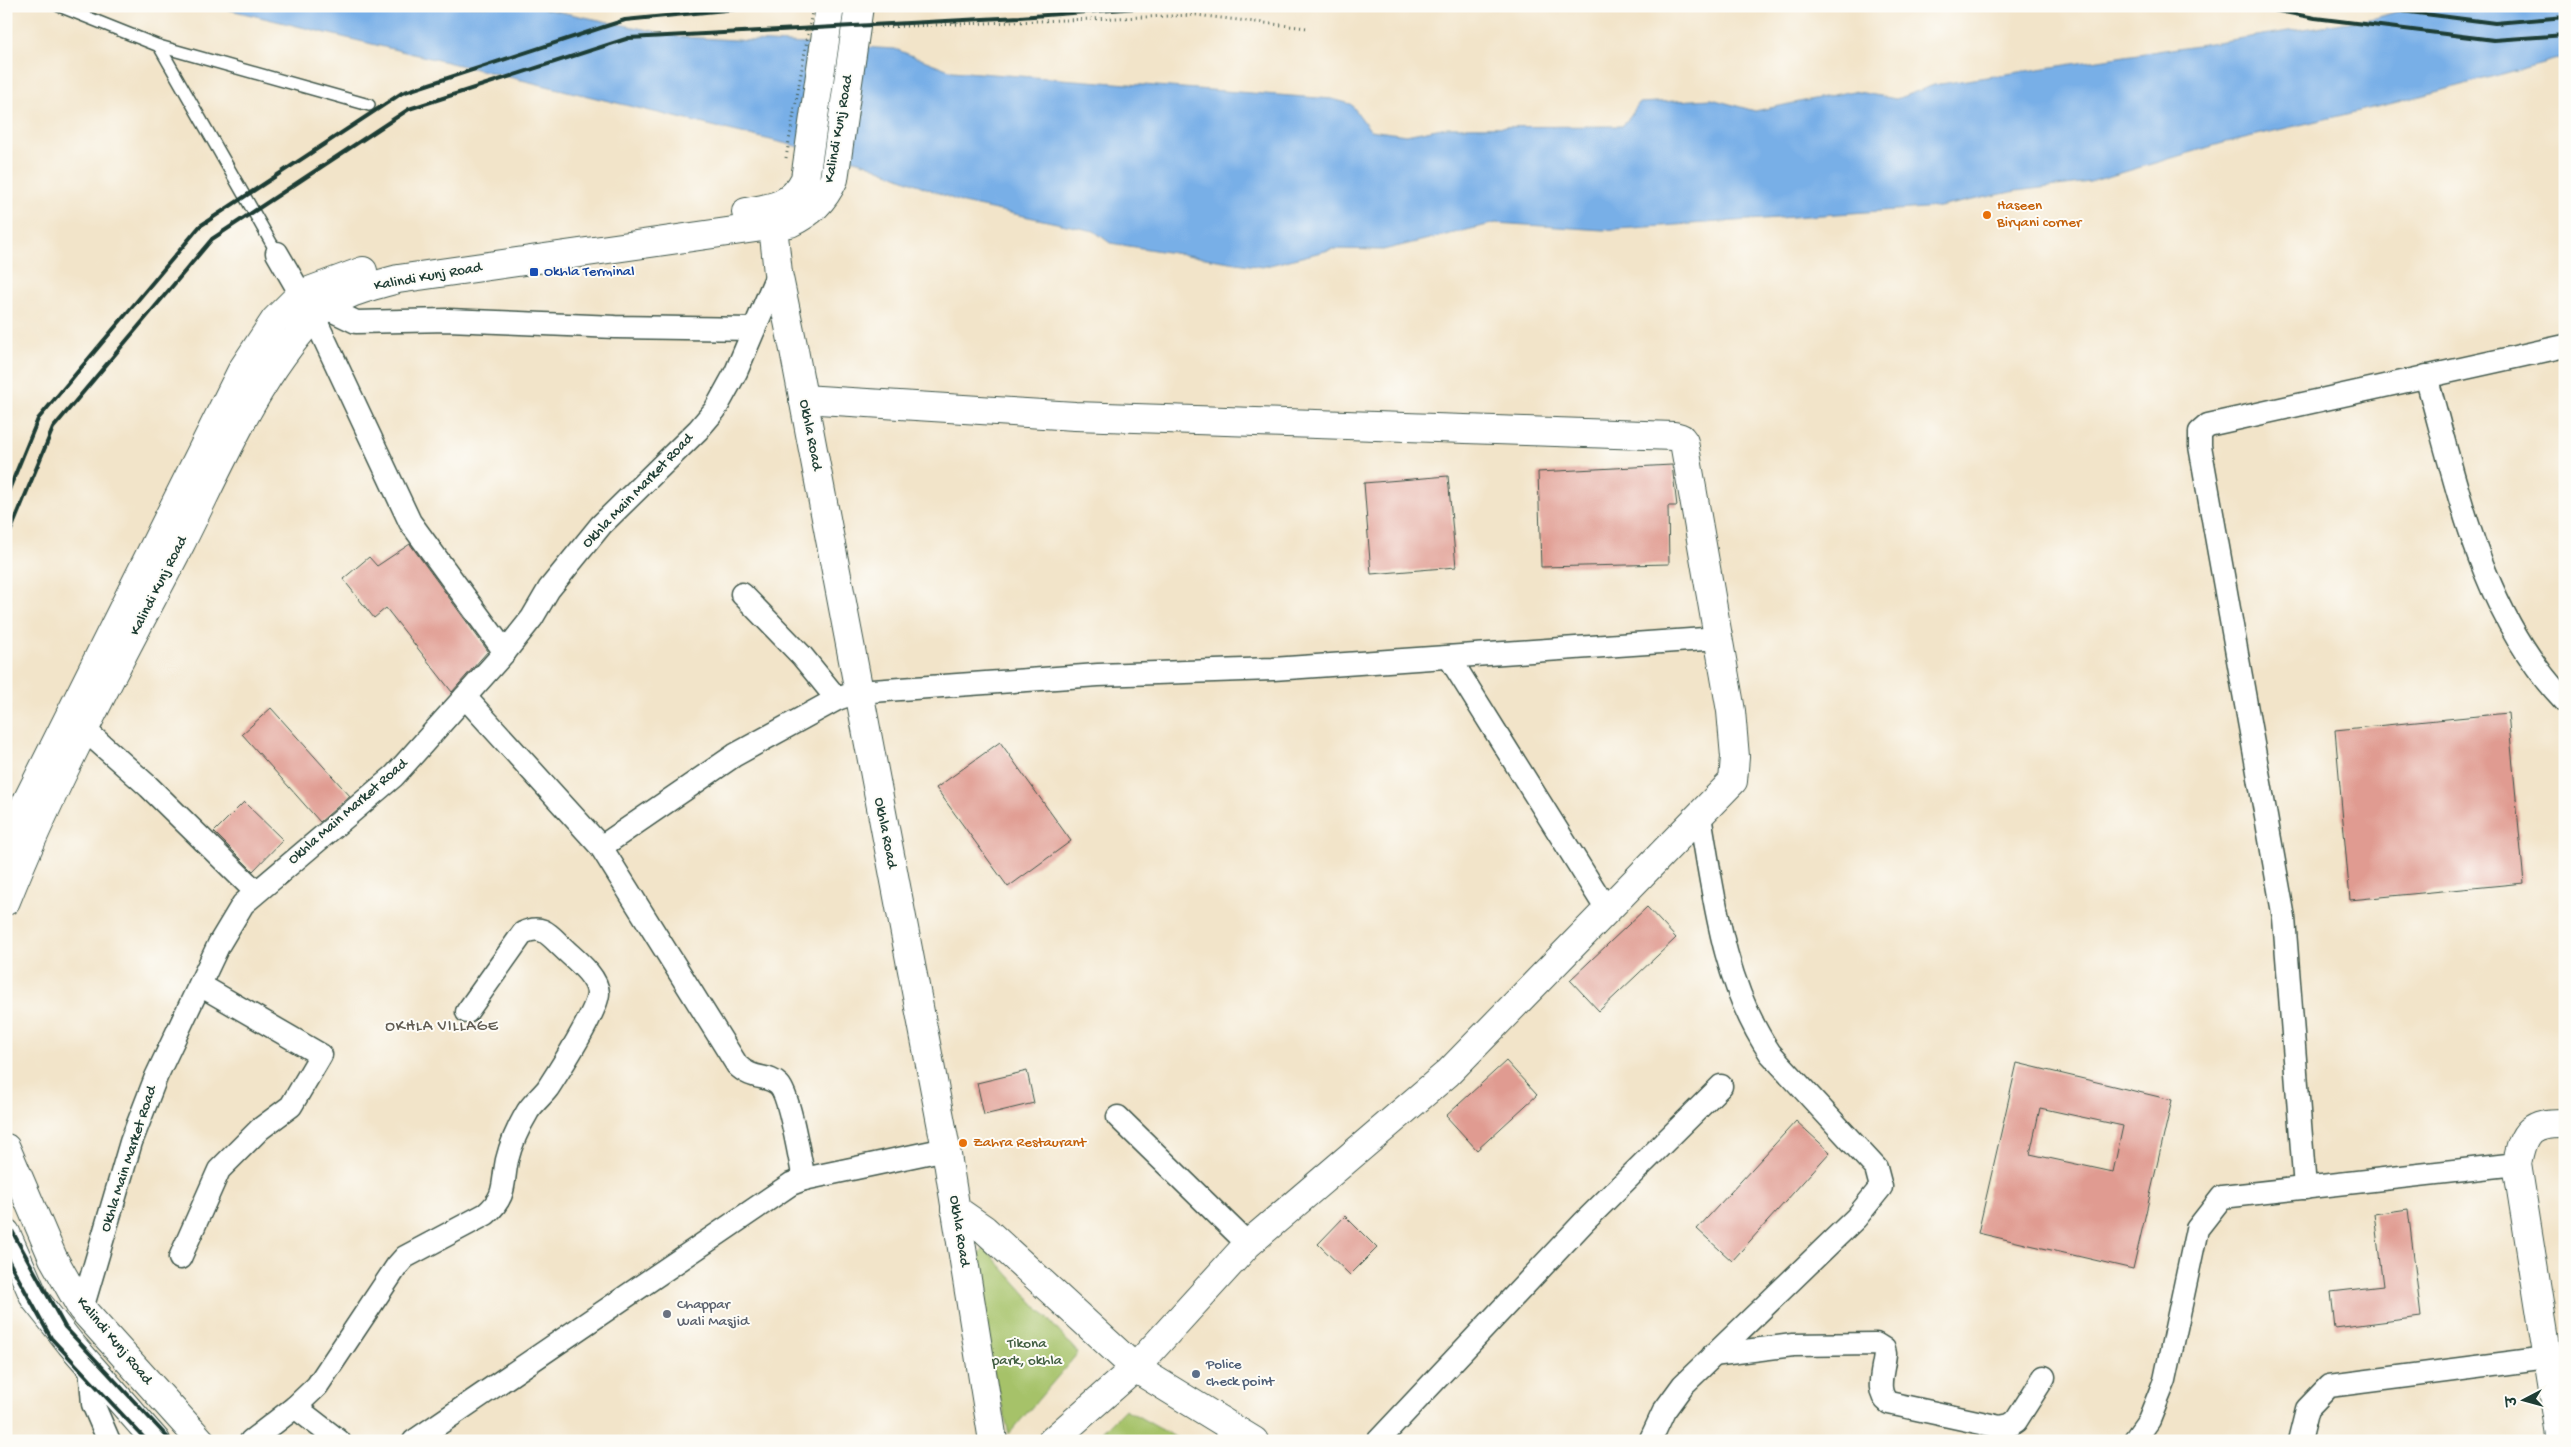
<svg xmlns="http://www.w3.org/2000/svg" width="2571" height="1447" viewBox="0 0 2571 1447" font-family="'Gochi Hand','Playpen Sans Deva',sans-serif">
<style>
.green{fill:#a6c269;stroke:#62804e}
.water{fill:#78afe7;stroke:#4c768e}
.building{fill:#e09b91;fill-rule:evenodd}
.lines{fill:none;stroke-linecap:round;stroke-linejoin:round}
.service-casing{stroke:#3f564a;stroke-width:14}
.minor-casing{stroke:#3f564a;stroke-width:25}
.tertiary-casing{stroke:#3f564a;stroke-width:30}
.secondary-casing{stroke:#3f564a;stroke-width:30}
.path{stroke:#3f564a;stroke-width:3;stroke-dasharray:1 4;stroke-linecap:butt}
.service{stroke:#fff;stroke-width:11}
.minor{stroke:#fff;stroke-width:22}
.tertiary{stroke:#fff;stroke-width:28}
.secondary{stroke:#fff;stroke-width:28}
.rail{stroke:#1f3d34;stroke-width:4}
.path-bridge{stroke:#3f564a;stroke-width:3;stroke-dasharray:1 4;stroke-linecap:butt}
.food-dot{fill:#e8710a;stroke:#fdfcf7;stroke-width:2}
.transit-dot{fill:#1a4fb4;stroke:#fdfcf7;stroke-width:2}
.worship-dot{fill:#6b7280;stroke:#fdfcf7;stroke-width:2}
.service-dot{fill:#5c6f8a;stroke:#fdfcf7;stroke-width:2}
.labels{text-anchor:middle;dominant-baseline:central;stroke-width:4;stroke-linejoin:round;paint-order:stroke}
.street-label{font-size:15px;fill:#1f3d34;stroke:#fdfcf7}
.food-label{font-size:15px;fill:#c56008;stroke:#fdfcf7;text-anchor:start}
.transit-label{font-size:15px;fill:#164399;stroke:#fdfcf7;text-anchor:start}
.worship-label{font-size:15px;fill:#5b616d;stroke:#fdfcf7;text-anchor:start}
.park-label{font-size:15px;fill:#415e41;stroke:#fdfcf7}
.service-label{font-size:15px;fill:#4e5e75;stroke:#fdfcf7;text-anchor:start}
.neighbourhood-label{font-size:16px;letter-spacing:1px;fill:#635e55;stroke:#fdfcf7}
</style>
<rect width="100%" height="100%" fill="#fdfcf7"/>
<filter id="ink" filterUnits="userSpaceOnUse"><feTurbulence type="fractalNoise" baseFrequency=".02" numOctaves="2"/><feDisplacementMap in="SourceGraphic" scale="10" xChannelSelector="R" yChannelSelector="G"/><feConvolveMatrix kernelMatrix="1 2 1 2 8 2 1 2 1" color-interpolation-filters="sRGB"/></filter>
<filter id="wash" filterUnits="userSpaceOnUse"><feTurbulence type="fractalNoise" baseFrequency=".0096" numOctaves="4" result="noise"/><feDisplacementMap in="SourceGraphic" scale="20" xChannelSelector="R" yChannelSelector="G"/><feGaussianBlur stdDeviation="1.12" result="paint"/><feColorMatrix in="noise" values="0 0 0 0 0 0 0 0 0 0 0 0 0 0 0 0 0 1.4 0 .05"/><feComposite in="paint" operator="in"/></filter>
<g filter="url(#wash)">
<rect width="100%" height="100%" fill="#f2e4c9"/>
<!-- green -->
<g class="green">
<path d="M985,1248L1078,1353L1009,1434L967,1264Z"/>
<path d="M1125,1409L1182,1441H1093Z"/>
</g>
<!-- water -->
<path class="water" d="M214,6H531L682,37L895,49L952,71L1332,99L1351,104L1370,130L1406,135L1447,127L1623,126L1639,103L1712,99L1755,111L1853,91L1896,99L1934,85L2375,18L2416,6H2565V57L2402,101L2223,143L2090,182L2016,191L1939,207L1603,230L1496,223L1383,250L1333,249L1262,267L1110,243L1094,231L963,203L862,162Z"/>
<g id="blocks">
<!-- building -->
<g class="building">
<path d="M1672,465L1677,506H1668L1669,564L1541,567L1538,472Z"/>
<path d="M1448,476L1456,567L1371,574L1364,483Z"/>
<path d="M410,544L488,651L452,692L386,608L374,618L343,579L369,557L377,566Z"/>
<path d="M271,708L350,796L320,822L242,734Z"/>
<path d="M2508,713L2524,883L2350,900L2335,730Z"/>
<path d="M1000,742L1071,841L1008,887L936,788Z"/>
<path d="M244,802L283,840L253,871L214,832Z"/>
<path d="M1647,907L1676,938L1599,1011L1570,980Z"/>
<path d="M1506,1061L1537,1095L1477,1150L1446,1116Z"/>
<path d="M2017,1063L2172,1100L2133,1269L1978,1233ZM2040,1108L2123,1126L2113,1172L2030,1154Z"/>
<path d="M1027,1071L1034,1103L984,1115L977,1083Z"/>
<path d="M1796,1121L1830,1152L1732,1261L1697,1229Z"/>
<path d="M2408,1209L2421,1317L2335,1328L2331,1292L2383,1286L2374,1214Z"/>
<path d="M1345,1216L1377,1248L1350,1275L1318,1244Z"/>
</g>
</g>
</g>
<g filter="url(#ink)">
<use href="#blocks" fill-opacity="0" stroke="#3f564a" stroke-width="1"/>
<g class="lines">
<!-- service casing -->
<g class="service-casing">
<g id="service">
<path d="M59,6L159,46L369,105"/>
<path d="M159,46L277,253"/>
</g>
</g>
<!-- minor casing -->
<g class="minor-casing">
<g id="minor">
<path d="M277,253L314,317L410,522L505,652"/>
<path d="M327,308L356,322L448,320L615,327L754,329"/>
<path d="M2426,376C2458,489 2481,613 2565,701"/>
<path d="M742,594L802,656L837,699"/>
<path d="M1449,657L1607,910"/>
<path d="M465,697L601,847L737,1065C753,1081 768,1074 779,1085C790,1096 800,1161 804,1179"/>
<path d="M85,730L149,787L255,891"/>
<path d="M601,847L735,755L837,699L858,692L1098,675L1273,669L1719,638"/>
<path d="M1118,1117L1248,1244"/>
<path d="M2305,1188L2284,918L2200,446V432L2208,425L2565,346"/>
<path d="M180,1258L219,1170L260,1129L291,1106L321,1055L200,985"/>
<path d="M82,1309L131,1142L156,1077L219,944L243,904L394,776L505,652L532,618L549,589L601,525L698,430L715,410L736,372L778,273"/>
<path d="M1713,1355L1793,1345L1876,1344L1884,1349L1885,1354C1884,1370 1874,1392 1889,1403L2000,1427L2010,1425L2016,1421L2044,1377"/>
<path d="M90,1366L93,1404L109,1441"/>
<path d="M295,1407L339,1441"/>
<path d="M251,1441L295,1407L317,1386L397,1266L405,1257L486,1214C507,1196 502,1184 507,1160C511,1143 519,1126 528,1111C534,1102 542,1096 548,1088C559,1071 598,1010 598,993C597,975 573,958 561,946C548,933 541,924 523,933L467,1012"/>
<path d="M414,1441L791,1184L804,1179L946,1149"/>
<path d="M1378,1441L1584,1222L1721,1086"/>
<path d="M1650,1441L1664,1411L1683,1385L1856,1218L1881,1187L1876,1168L1770,1053C1723,983 1714,897 1700,816"/>
<path d="M2134,1441L2149,1420L2165,1380L2197,1229L2222,1197L2517,1164"/>
<path d="M2299,1441L2307,1409L2329,1386L2547,1358"/>
</g>
</g>
<!-- tertiary casing -->
<g class="tertiary-casing">
<g id="tertiary">
<path d="M773,226L778,273L794,350L946,1149L993,1441"/>
<path d="M803,399L1075,416L1674,436L1681,438L1684,442L1731,711L1735,757L1733,781L1448,1073L1248,1244L1135,1368L1052,1441"/>
<path d="M955,1209L984,1229L1135,1368L1254,1441"/>
<path d="M2561,1441L2517,1164C2523,1131 2530,1122 2565,1123"/>
</g>
</g>
<!-- secondary casing -->
<g class="secondary-casing">
<g id="secondary">
<path d="M746,212C773,208 792,205 805,179L830,6"/>
<path d="M6,843L242,370L275,320L301,294L363,271"/>
<path d="M6,901C55,778 120,661 181,543C219,468 255,380 313,318C336,294 368,287 398,279L790,223C811,213 824,201 834,179L859,6"/>
<path d="M6,1148L53,1258L82,1309L201,1441"/>
<path d="M6,1233L35,1299L70,1343L156,1441"/>
</g>
</g>
<!-- path -->
<path class="path" d="M881,27L1196,15L1307,28"/>
<!-- service -->
<use href="#service" class="service"/>
<!-- minor -->
<use href="#minor" class="minor"/>
<!-- tertiary -->
<use href="#tertiary" class="tertiary"/>
<!-- secondary -->
<use href="#secondary" class="secondary"/>
<!-- rail -->
<g class="rail">
<path d="M2252,6L2315,18L2494,40L2565,35"/>
<path d="M2363,6L2495,23L2565,17"/>
<path d="M6,497L38,419L200,226L402,93L625,20L766,6"/>
<path d="M6,542L53,428L212,239L409,109L629,38L1020,17L1163,6"/>
<path d="M6,1220L65,1327L171,1441"/>
<path d="M6,1256L51,1338L147,1441"/>
</g>
<!-- path-bridge -->
<path class="path-bridge" d="M786,158L813,6"/>
</g>
</g>
<!-- markers -->
<g class="food-dot">
<circle cx="1987" cy="215" r="5"/>
<circle cx="963" cy="1143" r="5"/>
</g>
<rect class="transit-dot" x="529" y="267" width="10" height="10" rx="2.5"/>
<circle class="worship-dot" cx="667" cy="1314" r="5"/>
<circle class="service-dot" cx="1196" cy="1374" r="5"/>
<g class="labels">
<!-- street labels -->
<g class="street-label">
<text transform="translate(839 129) rotate(-80)">Kalindi Kunj Road</text>
<text transform="translate(428 277) rotate(-10)">Kalindi Kunj Road</text>
<text transform="translate(810 435) rotate(79)">Okhla Road</text>
<text transform="translate(638 491) rotate(-46)">Okhla Main Market Road</text>
<text transform="translate(159 586) rotate(-63)">Kalindi Kunj Road</text>
<text transform="translate(348 812) rotate(-41)">Okhla Main Market Road</text>
<text transform="translate(885 833) rotate(79)">Okhla Road</text>
<text transform="translate(129 1159) rotate(-72)">Okhla Main Market Road</text>
<text transform="translate(959 1231) rotate(81)">Okhla Road</text>
<text transform="translate(114 1341) rotate(50)">Kalindi Kunj Road</text>
</g>
<!-- food labels -->
<g class="food-label">
<text x="1997" y="206">Haseen<tspan x="1997" dy="17">Biryani corner</tspan></text>
<text x="973" y="1143">Zahra Restaurant</text>
</g>
<!-- transit labels -->
<g class="transit-label">
<text x="544" y="272">Okhla Terminal</text>
</g>
<!-- worship labels -->
<g class="worship-label">
<text x="677" y="1305">Chappar<tspan x="677" dy="17">Wali Masjid</tspan></text>
</g>
<!-- park labels -->
<g class="park-label">
<text x="1027" y="1344">Tikona<tspan x="1027" dy="17">park, okhla</tspan></text>
</g>
<!-- service labels -->
<g class="service-label">
<text x="1206" y="1365">Police<tspan x="1206" dy="17">check point</tspan></text>
</g>
<!-- neighbourhood labels -->
<g class="neighbourhood-label">
<text x="442" y="1027">OKHLA VILLAGE</text>
</g>
</g>
<!-- margin -->
<rect width="2571" height="1447" fill="none" stroke="#fdfcf7" stroke-width="25"/>
<!-- north arrow -->
<g transform="translate(2524 1400) rotate(264)" stroke="#fdfcf7" stroke-width="4" paint-order="stroke">
<path d="M0-4L9 19L0 12L-9 19Z" fill="#1f3d34"/>
<text y="-8" font-size="14" font-weight="bold" text-anchor="middle" fill="#1f3d34">उ</text>
</g>
</svg>
